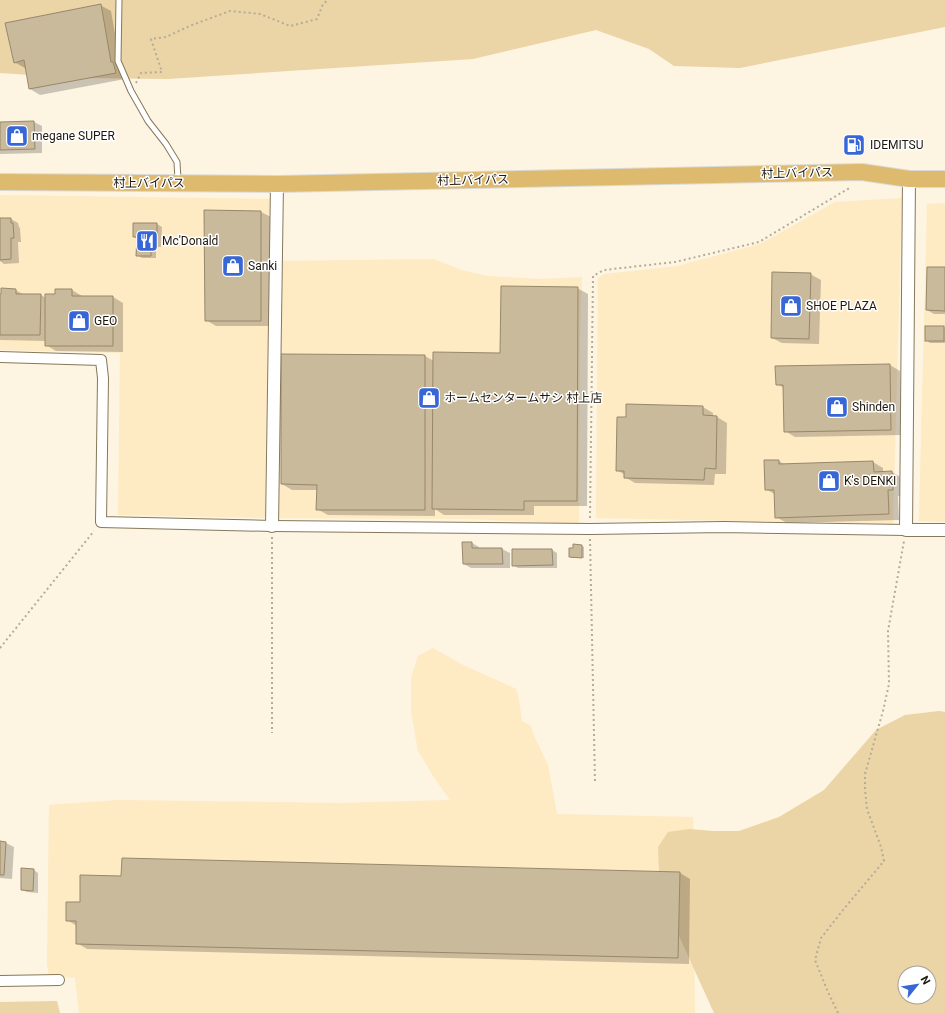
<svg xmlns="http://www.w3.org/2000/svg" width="945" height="1013" viewBox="0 0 945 1013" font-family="Roboto,'Noto Sans JP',sans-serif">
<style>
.built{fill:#feeac3}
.green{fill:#ebd4a5;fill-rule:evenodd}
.shadow{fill:#0003}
.building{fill:#caba9c;stroke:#97886b}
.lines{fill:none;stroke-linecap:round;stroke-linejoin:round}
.service-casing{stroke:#86785b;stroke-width:7}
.minor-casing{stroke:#86785b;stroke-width:12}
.tertiary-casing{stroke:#86785b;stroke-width:14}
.trunk-casing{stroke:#dbdad8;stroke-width:18}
.path{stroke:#b4ac9b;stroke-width:2;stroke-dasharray:2 3;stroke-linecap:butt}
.service{stroke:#fff;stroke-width:5}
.minor{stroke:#fff;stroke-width:10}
.tertiary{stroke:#fff;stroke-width:12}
.trunk{stroke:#deba6e;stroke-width:16}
.labels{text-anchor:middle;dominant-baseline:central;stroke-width:3;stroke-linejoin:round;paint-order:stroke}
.poi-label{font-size:12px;fill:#1e180d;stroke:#fff;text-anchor:start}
.street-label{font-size:12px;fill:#1e180d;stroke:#fff}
</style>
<rect width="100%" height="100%" fill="#fdf4e1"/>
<!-- built -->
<g class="built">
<path d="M0,195L270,199L265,518L118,515L120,353L0,350Z"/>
<path d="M902,198L893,524L596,518L598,278L604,274L677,266L760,244L835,202Z"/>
<path d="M945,203V522L919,521L927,204Z"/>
<path d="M434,259L461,270L487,276L542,279L582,277L580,344L579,524L468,519L275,518L281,261Z"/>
<path d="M433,648L461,664L516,689L519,700L522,721L531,726L534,736L548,765L557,814L693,817L695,860L694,953L695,1013H79L75,978L49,975L47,964L49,805L118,800L339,803L450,800L435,779L418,751L411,712V678L418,656Z"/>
</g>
<!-- green -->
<g class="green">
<path d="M0,0H945V27L740,68L674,66L649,49L596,30L473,59L168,79L78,78L0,73Z"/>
<path d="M939,711L945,712V1013H714L660,894L658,847L668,832L689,829L713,831H739L779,817L824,790L876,730L905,715ZM905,973H929V997H905Z"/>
<path d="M57,1001L60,1013H0V1002Z"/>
</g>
<!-- shadow -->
<g class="shadow">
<path d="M100,5L111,11L121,68L125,79L40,95L30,89L27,68H25L14,62Z"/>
<path d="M34,122L42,126V153L0,154V123Z"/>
<path d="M205,211L261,212L271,217L272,326H216L206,320Z"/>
<path d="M0,219H11L18,223L19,227L20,228L21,242H18L19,263L4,264L0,261Z"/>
<path d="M157,224L162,227L161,247H156V258H142L137,255L138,239L134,237Z"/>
<path d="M945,268V314H934L927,310Z"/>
<path d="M810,274L821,280L819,344L782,343L772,338Z"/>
<path d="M577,288L588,294L587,506H534V515H444L435,509V516L328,515L317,509L318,490H292L282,484V355L425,356L434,361L501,354Z"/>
<path d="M15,290L25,295H41L46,298L72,290L82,296L113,297L123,303V352L56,351L46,345V341L0,340V295Z"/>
<path d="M944,327L945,328V343H930L926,340Z"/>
<path d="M890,365L900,371L901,435L795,437L785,431L784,388L777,384Z"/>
<path d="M627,405L703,407L713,413V417H717L727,423L726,474H715L714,485L635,483L625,477V475L617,470L627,418Z"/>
<path d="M765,461H779L785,465L873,462L883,468V472H892L902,478L903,496H898L899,520L787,523L776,517V495L766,489Z"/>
<path d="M472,543L479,547V549H502L510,553V568H471L464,564Z"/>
<path d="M582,546L584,547V558H572L570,557Z"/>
<path d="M552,550L557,553V568H518L513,565Z"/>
<path d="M0,842L6,843L14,847L12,879L0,878Z"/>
<path d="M123,859L680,873L690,879L689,964L87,949L77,943V926L67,920L122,877Z"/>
<path d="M34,870L38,873V893L27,892L22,890Z"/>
</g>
<!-- building -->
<g class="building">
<path d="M101,4L111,62H113L116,73L29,89L24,60L14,63L5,23Z"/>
<path d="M34,121L35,149L0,150V122Z"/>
<path d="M204,210L261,211V321H205Z"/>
<path d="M0,218H11V223H13L14,238H11V259L0,260Z"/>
<path d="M133,223H157V245H151V256H136L137,237H133Z"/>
<path d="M927,267H945V311L926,310Z"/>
<path d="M772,272L811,273L809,339L771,338Z"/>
<path d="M501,286L578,287L577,501H524V510L432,509L433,352L500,353Z"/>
<path d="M1,288L16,289V294H41L40,335H0V294H1Z"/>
<path d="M55,289H72V296H113V346H45V294H55Z"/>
<rect x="925" y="326" width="19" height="15"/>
<path d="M281,354L425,355V510H316L317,485L281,484Z"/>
<path d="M890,364L891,430L784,432L783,385H776L775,366Z"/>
<path d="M626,404L703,406V415L717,416L716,469L705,468L704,480L624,478V471H616L617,417H626Z"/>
<path d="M764,460H779V464L873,461L874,472L892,471L893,490H888L889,514L775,518L774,490H765Z"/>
<path d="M462,542H472V548H502L503,564H463Z"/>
<path d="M573,544L582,545V558L569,557V548H573Z"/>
<path d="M512,549H552L553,565L512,566Z"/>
<path d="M0,841L6,842L4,875H0Z"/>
<path d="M122,858L680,872L678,958L76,944V921H66V902H80V875L121,876Z"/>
<path d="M21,868L34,869L33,891L21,890Z"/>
</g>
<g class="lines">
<!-- service casing -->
<g class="service-casing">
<path id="service" d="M119,0L118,61L131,91L148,121L166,144L177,162L178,180"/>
</g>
<!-- minor casing -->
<g class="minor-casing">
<g id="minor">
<path d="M0,357L101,360L103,378L101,522L272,526L590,529L724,527L906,530"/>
<path d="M0,981L59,980"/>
</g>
</g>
<!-- tertiary casing -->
<g class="tertiary-casing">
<g id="tertiary">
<path d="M909,179L906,530H945"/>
<path d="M272,526L277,184"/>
</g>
</g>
<!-- trunk casing -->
<g class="trunk-casing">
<path id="trunk" d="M0,182L277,184L862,172L909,179H945"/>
</g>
<!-- path -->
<g class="path">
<path d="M136,83L141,73L162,72L151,39L166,37L192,25L230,11L260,14L290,26L317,19L323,4L328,0"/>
<path d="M590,518L593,276L604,270L675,262L759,242L851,187"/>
<path d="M272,537V733"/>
<path d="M590,539L595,783"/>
<path d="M0,648L94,531"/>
<path d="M838,1013L828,992L815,960L821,938L843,910L884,861L881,847L867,809L865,789V774L883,711L889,684L888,631L904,541"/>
</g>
<!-- service -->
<use href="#service" class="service"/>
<!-- minor -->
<use href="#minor" class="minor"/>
<!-- tertiary -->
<use href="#tertiary" class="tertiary"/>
<!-- trunk -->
<use href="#trunk" class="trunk"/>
</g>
<!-- icons -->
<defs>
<g id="shop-square" transform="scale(1.15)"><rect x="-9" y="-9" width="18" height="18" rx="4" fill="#3766d6" stroke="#fff"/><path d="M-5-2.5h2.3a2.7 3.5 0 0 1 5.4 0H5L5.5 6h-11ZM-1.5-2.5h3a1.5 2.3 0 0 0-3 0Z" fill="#fff"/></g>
<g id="fuel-square" transform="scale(1.15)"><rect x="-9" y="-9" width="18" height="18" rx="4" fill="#3766d6" stroke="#fff"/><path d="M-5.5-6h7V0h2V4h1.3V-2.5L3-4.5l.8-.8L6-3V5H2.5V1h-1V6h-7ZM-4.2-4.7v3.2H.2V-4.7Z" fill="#fff"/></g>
<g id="restaurant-square" transform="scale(1.15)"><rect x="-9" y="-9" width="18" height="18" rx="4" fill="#3766d6" stroke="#fff"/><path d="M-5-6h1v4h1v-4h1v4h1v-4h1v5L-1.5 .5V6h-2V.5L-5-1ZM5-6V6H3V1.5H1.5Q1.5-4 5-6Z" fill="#fff"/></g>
</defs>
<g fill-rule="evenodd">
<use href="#shop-square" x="17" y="136"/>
<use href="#fuel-square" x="854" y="145"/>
<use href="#restaurant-square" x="147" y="241"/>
<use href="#shop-square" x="233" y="266"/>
<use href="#shop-square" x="791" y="306"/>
<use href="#shop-square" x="79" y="321"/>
<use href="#shop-square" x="429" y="398"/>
<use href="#shop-square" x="837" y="407"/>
<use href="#shop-square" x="829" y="481"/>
</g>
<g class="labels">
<!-- poi labels -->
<g class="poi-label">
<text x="32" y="136">megane SUPER</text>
<text x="870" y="145">IDEMITSU</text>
<text x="162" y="241">Mc'Donald</text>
<text x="248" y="266">Sanki</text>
<text x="806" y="306">SHOE PLAZA</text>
<text x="94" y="321">GEO</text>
<text x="444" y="398">ホームセンタームサシ 村上店</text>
<text x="852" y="407">Shinden</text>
<text x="844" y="481">K's DENKI</text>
</g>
<!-- street labels -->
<g class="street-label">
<text transform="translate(797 173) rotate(-1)">村上バイパス</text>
<text transform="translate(473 180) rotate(-1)">村上バイパス</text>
<text x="149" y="183">村上バイパス</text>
</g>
</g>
<!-- north arrow -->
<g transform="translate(917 985) rotate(60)"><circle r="19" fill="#ffffff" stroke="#a5a39e"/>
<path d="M0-3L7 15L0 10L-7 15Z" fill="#3766d6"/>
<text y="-6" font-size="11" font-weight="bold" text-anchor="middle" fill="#1e180d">N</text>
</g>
</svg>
